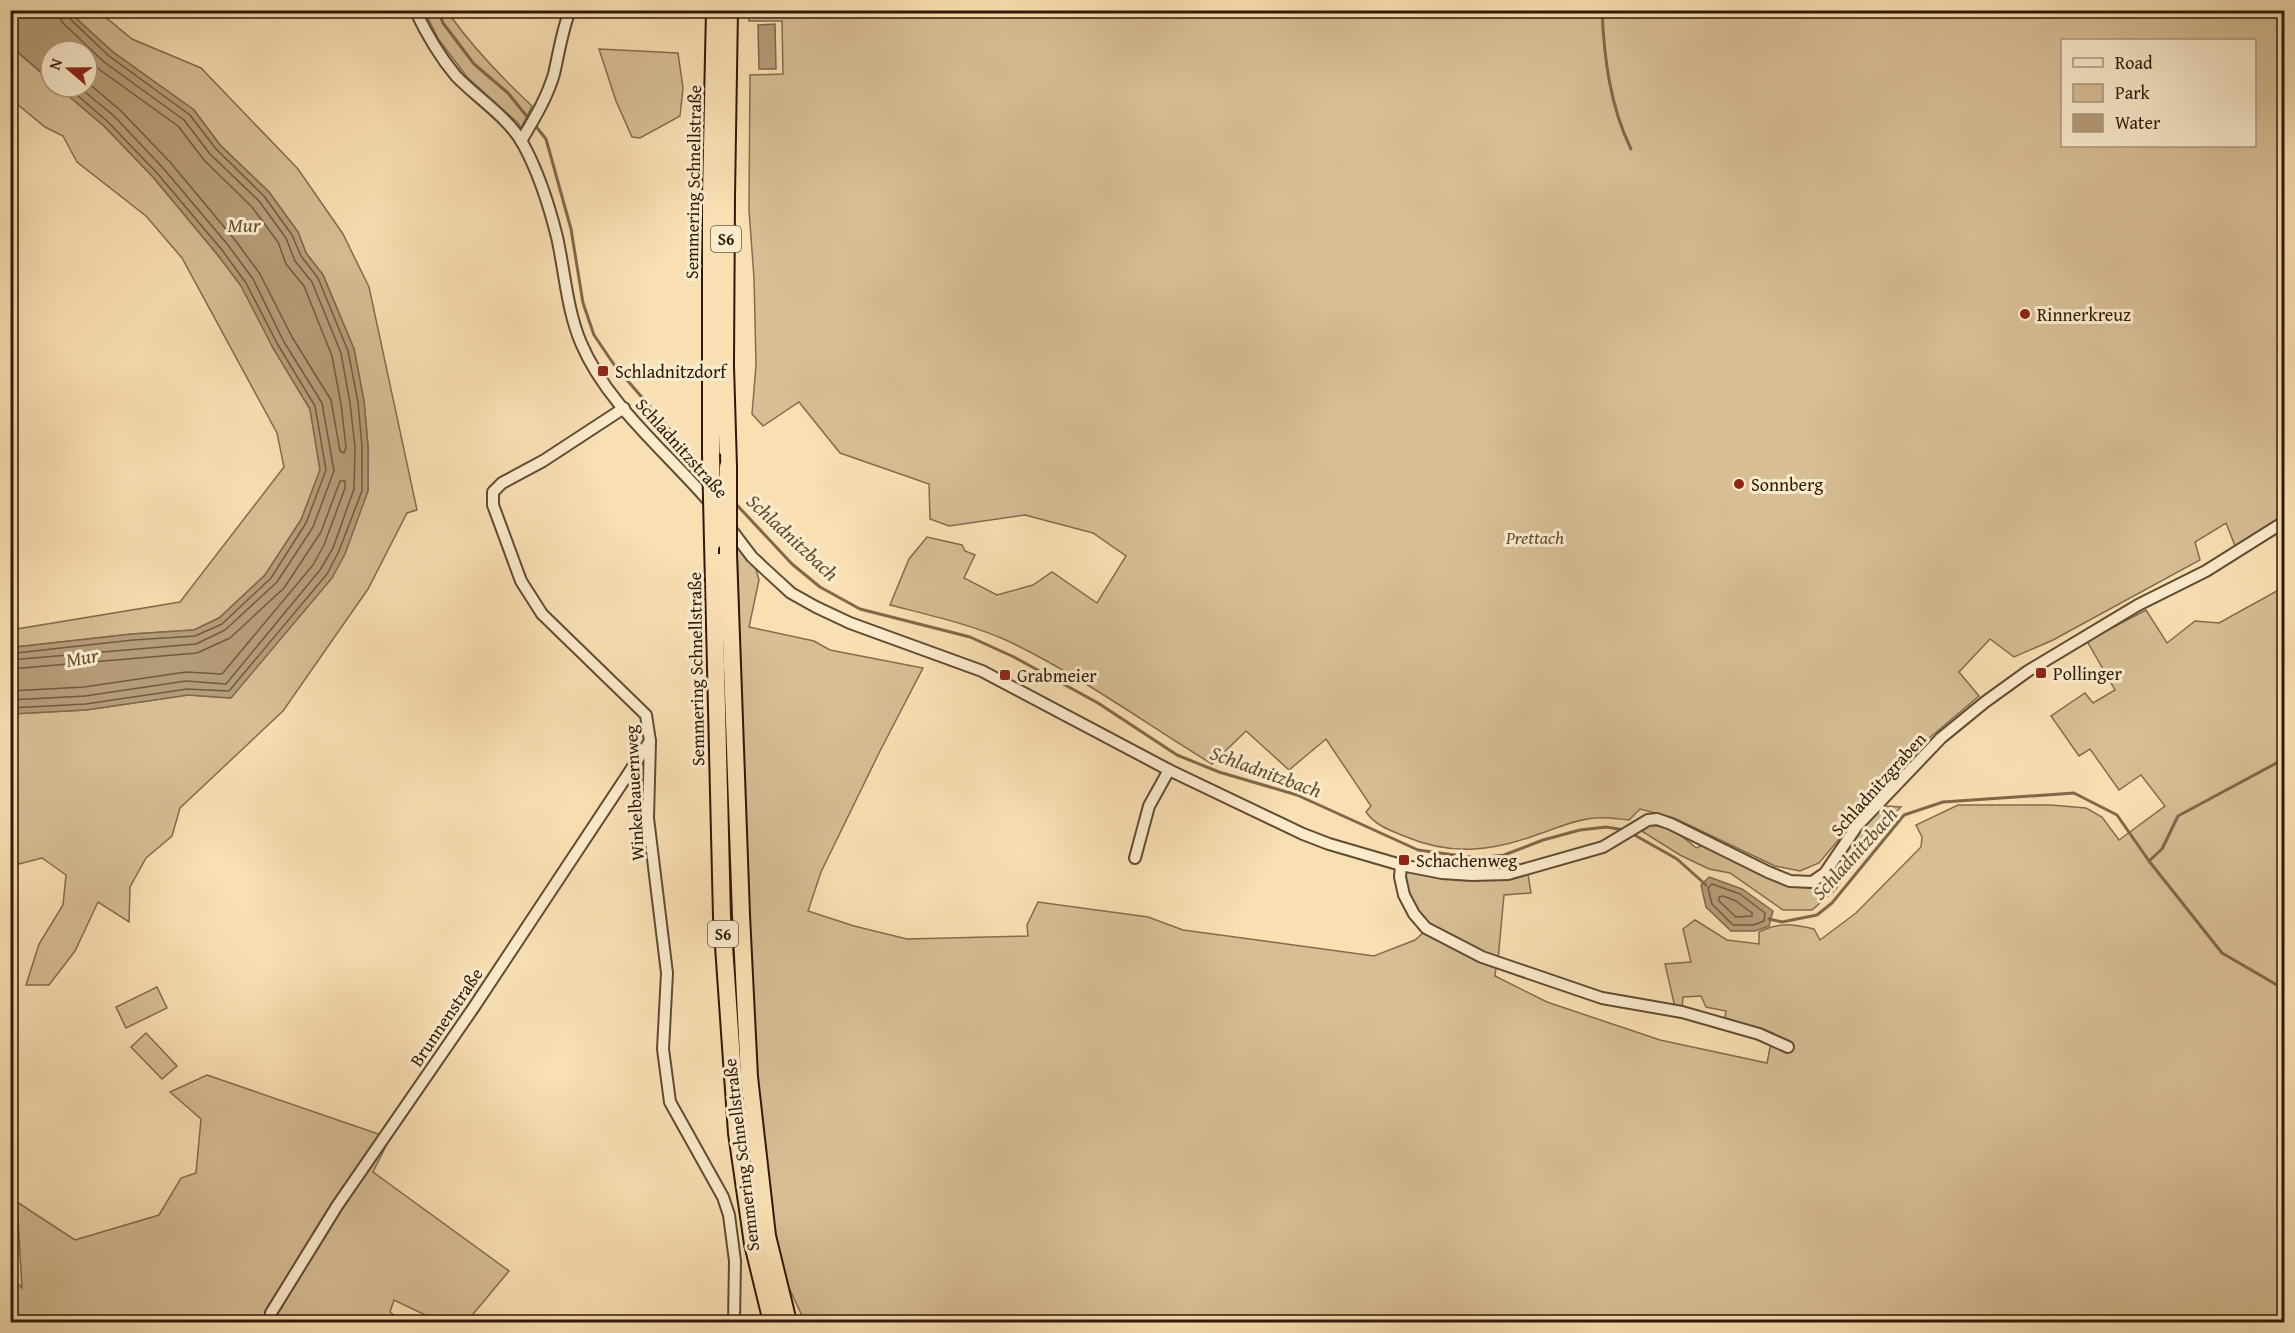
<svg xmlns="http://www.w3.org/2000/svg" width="2295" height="1333" viewBox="0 0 2295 1333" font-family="'Gentium Book Plus',serif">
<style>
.green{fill:#d7be95;stroke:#846b4e;stroke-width:1.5;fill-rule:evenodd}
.water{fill:#b59c78;stroke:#80674b;stroke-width:1.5}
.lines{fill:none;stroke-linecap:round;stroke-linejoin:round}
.shore{stroke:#725a40;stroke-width:1.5}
.stream{stroke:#80674b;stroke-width:3}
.minor-casing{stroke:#624a32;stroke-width:14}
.highway-casing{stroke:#301807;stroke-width:20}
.minor{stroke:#fbebcd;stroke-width:10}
.highway{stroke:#f9e0b2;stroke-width:16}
.highway-bridge-casing{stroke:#301807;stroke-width:20;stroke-linecap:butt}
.highway-bridge{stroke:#f9e0b2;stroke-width:16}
.poi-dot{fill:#8f2418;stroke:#fbebcd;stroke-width:2}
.labels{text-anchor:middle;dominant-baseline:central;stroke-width:6;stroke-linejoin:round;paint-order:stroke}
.shield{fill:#fbebcd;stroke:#6d5742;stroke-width:1.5}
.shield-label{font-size:16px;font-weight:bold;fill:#301807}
.street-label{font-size:18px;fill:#301807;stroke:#fbebcd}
.poi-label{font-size:18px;fill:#301807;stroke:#fbebcd;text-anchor:start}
.park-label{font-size:18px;font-style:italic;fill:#624a32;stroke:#fbebcd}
.water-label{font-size:20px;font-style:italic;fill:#654d34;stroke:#fbebcd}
</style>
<rect width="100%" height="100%" fill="#f9e0b2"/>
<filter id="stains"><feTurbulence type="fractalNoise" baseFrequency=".00333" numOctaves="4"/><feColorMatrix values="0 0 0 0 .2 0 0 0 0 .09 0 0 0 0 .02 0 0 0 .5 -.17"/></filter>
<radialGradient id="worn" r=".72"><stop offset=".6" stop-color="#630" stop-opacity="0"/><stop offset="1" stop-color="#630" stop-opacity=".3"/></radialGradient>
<!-- green -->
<g class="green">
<path d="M749,10L2284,11V516L2236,548L2226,523L2195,542L2200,560L2053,640L2014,657L1990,639L1959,672L1979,696L1928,739L1895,773L1819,863L1800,871L1775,866L1674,818L1640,809L1629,820C1618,819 1607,817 1596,818C1577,819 1557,828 1539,834C1491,852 1451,856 1404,836C1389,830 1375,825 1366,812L1371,806L1326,739L1289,770L1246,731L1212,764C1145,723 1079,675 1008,641C970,624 929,615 890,605L909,559L927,537L962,545L965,551L975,555L964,578L997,595L1033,585L1052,572L1097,603L1126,556L1093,533L1025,515L949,526L930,519L929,484L840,453L799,402L763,426L752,414L756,365L754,278L749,210L750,75L783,74L782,21H749ZM2062,40H2254V146H2062Z"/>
<path d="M68,11H98L132,39L201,68L298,169L343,234L369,287L417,510L407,513L368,589L283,711L180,808L172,836L146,858L130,887L129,922L98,902L75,951L49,985H26L39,944L63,905L66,875L42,858L11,866L10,714L86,710L188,695L231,698L368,491V446L364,401L354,349L323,275L306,253L298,232L269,192L220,145L194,110L113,52Z"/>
<path d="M424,11H449V14C474,49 501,77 532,106L521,128L518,123L467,77L439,40Z"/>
<path d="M10,46L51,81V87H58L104,126L153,177L217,254L242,286L273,348L310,409L320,470L301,520L265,575L219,618L194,630L132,634L15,647L11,644V630L180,602L284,467L277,433L182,258L146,216L77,162L63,136L45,127L11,99Z"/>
<path d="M599,49L678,53L683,88L680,116L640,138L632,137L616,101Z"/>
<path d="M737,547L756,569L759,580L749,627L814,641L830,650L923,668L879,753L821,872L808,911L854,926L907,939L1028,936L1027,925L1038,902L1148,917L1183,930L1374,956L1415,940L1423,933L1496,968L1495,976L1547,1002L1660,1040L1767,1063L1773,1033L1725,1018L1726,1011L1706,1007L1701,996L1683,997L1682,1008L1675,1007L1665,964L1691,962L1683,929L1695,920L1727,940L1759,944V932C1780,922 1791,924 1814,929L1820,940L1856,913L1921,847L1922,837L1916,825L1958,805H2051L2086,808L2102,817L2119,840L2165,806L2141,775L2119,790L2090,749L2079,756L2051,716L2085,693L2093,703L2115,690L2087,641L2146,610L2167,643L2195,621L2219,623L2284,587V1322H805L783,1275L764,1164L750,1000Z"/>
<path d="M1884,806L1901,807L1888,820L1856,859L1836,889L1812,910H1783L1730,873L1709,869L1680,855L1643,832L1645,826C1665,823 1682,835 1696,848L1704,845C1737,862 1779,890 1816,888C1841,863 1855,828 1884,806Z"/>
<path d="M1406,871L1528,874L1531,893L1504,895L1498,960L1427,926L1407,893L1405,881Z"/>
<path d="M157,987L167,1008L126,1028L116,1007Z"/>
<path d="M146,1033L177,1066L162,1079L131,1047Z"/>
<path d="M207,1075L390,1138L373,1172L509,1271L469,1319L475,1322H440L394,1300L390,1312L404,1322H11L10,1276L22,1288L17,1202L75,1240L159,1215L181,1178L196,1173L201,1119L170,1092Z"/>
</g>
<!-- water -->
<g class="water">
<path d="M11,10L68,11L113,52L194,110L220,145L269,192L298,232L306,253L323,275L354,349L364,401L368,446V491L345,554L332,578L231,698L188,695L86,710L11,714V644L16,647L132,634L194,630L219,618L265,575L301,520L320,470L310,409L273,348L241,286L217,254L153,177L104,126L58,87H87V51H51V81L11,46Z"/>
<path d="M775,24L776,69H759L758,25Z"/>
<path d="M1709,877L1742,889L1773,911L1769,926L1755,931H1731L1706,907L1701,885Z"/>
</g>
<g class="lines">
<!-- shore -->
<g class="shore">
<path d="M87,58L100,70L178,126L204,160L252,207L278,242L286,264L304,286L332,356L341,404L346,447L344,453L340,451L331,400L292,337L260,274L235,240L170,162L120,110L87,82"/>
<path d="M10,651L16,653L133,640L195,636L222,624L271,578L306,523L326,470L315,406L278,345L246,283L222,250L157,173L108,122L68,87"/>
<path d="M10,660L196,644L225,630L277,582L313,527L334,471L322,403L284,342L253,279L228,245L163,168L114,116L79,87"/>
<path d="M10,669L197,653L230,638L284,588L321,532L340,481H345V488L324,545L313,565L222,674L186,672L84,687L10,691"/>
<path d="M10,700L85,696L186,681L226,684L320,570L333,548L354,489L355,447L350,403L341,353L312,282L295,261L286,238L259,201L210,154L184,120L104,62L62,22L58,10"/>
<path d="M10,708L86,704L187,689L229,691L327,574L339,551L362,491V447L358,402L348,351L318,278L301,256L292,235L264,196L216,149L190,115L109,56L68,17L66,10"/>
<path d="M1712,884L1740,894L1765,913L1764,921L1753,925H1733L1712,904L1708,888Z"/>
<path d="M1723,896L1736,901L1752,913V916L1736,917L1719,901V897Z"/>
</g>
<!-- stream -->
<g class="stream">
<path d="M438,10L443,23L474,64L508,93L529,119"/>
<path d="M1602,10C1604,58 1610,106 1631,149"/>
<path d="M534,124L546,139L571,229L583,303L594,335L615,366L706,472"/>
<path d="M10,126V129"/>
<path d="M735,503L792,564L820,587L860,609L970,637L1014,657L1098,703L1177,755L1219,772L1297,795L1418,850L1477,858L1504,855L1543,840L1580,830L1606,827L1625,830"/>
<path d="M1631,833L1677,859L1706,885"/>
<path d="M2149,861L2222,953L2284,989"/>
<path d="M1769,919L1782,922L1817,915L1832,903L1904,815L1943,802L2074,793L2117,815L2149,861L2162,849L2178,816L2284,759"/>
</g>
<!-- minor casing -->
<g class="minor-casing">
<g id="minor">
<path d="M415,10C426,33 440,57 456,76C477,98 508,117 523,144C539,173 549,205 557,237C565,273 567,310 581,343C607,405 669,454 712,505"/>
<path d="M521,141C534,119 547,98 554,74C559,52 562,31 570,10"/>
<path d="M624,408L543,461L502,483L493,492V505L521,581L542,614L646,715L650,741L648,818L667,973L663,1049L670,1102L723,1197L729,1215L735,1261L734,1322"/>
<path d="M727,524L752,557L767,571L791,593L816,607L850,623L982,671L1169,770L1303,834L1329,844L1401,865L1442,873L1472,875L1508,874L1603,847L1648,820L1657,819L1671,824L1768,872L1790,881L1812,882L1825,873L1857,826L1941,738L1985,702L2028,671L2138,605L2206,571L2284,522"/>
<path d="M1135,858L1149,806L1169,770"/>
<path d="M1401,865L1400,877L1404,895L1414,914L1426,928L1482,957L1602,998L1682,1012L1759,1034L1788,1047"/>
<path d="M271,1313L337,1206L474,1007L650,741"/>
</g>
</g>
<!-- highway casing -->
<g class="highway-casing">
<g id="highway">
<path d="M711,454V195L715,10"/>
<path d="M728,467L725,366L726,196L729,10"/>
<path d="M713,542L722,917L737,1133L753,1244L772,1322"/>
<path d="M728,554L741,915L749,1077L767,1236L788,1322"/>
</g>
</g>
<!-- minor -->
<use href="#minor" class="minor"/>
<!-- highway -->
<use href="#highway" class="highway"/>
<!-- highway-bridge casing -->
<g class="highway-bridge-casing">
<g id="highway-bridge">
<path d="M711,454L713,542"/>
<path d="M728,554V467"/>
</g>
</g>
<!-- highway-bridge -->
<use href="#highway-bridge" class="highway-bridge"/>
</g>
<!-- markers -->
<g class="poi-dot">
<circle cx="2025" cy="314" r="6"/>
<rect x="597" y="365" width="12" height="12" rx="3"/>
<circle cx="1739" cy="484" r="6"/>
<rect x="2035" y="667" width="12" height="12" rx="3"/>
<rect x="999" y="669" width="12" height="12" rx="3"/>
<rect x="1398" y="854" width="12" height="12" rx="3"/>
</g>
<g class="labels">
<!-- shield labels -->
<g class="shield">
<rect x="711" y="226" width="30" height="26" rx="4.5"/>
<rect x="708" y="921" width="30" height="26" rx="4.5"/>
</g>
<g class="shield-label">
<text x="726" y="239">S6</text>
<text x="723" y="934">S6</text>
</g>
<!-- street labels -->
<g class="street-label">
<text transform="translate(693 182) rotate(-89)">Semmering Schnellstraße</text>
<text transform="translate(682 448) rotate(48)">Schladnitzstraße</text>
<text transform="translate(696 669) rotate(-91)">Semmering Schnellstraße</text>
<text transform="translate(1878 784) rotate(-48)">Schladnitzgraben</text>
<text transform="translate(634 793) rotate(-93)">Winkelbauernweg</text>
<text transform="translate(446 1017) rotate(-56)">Brunnenstraße</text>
<text transform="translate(741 1155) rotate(-97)">Semmering Schnellstraße</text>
</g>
<!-- poi labels -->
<g class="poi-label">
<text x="2037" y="314">Rinnerkreuz</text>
<text x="615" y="371">Schladnitzdorf</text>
<text x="1751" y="484">Sonnberg</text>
<text x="2053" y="673">Pollinger</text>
<text x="1017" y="675">Grabmeier</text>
<text x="1416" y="860">Schachenweg</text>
</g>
<!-- park labels -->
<g class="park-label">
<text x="1535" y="537">Prettach</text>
</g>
<!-- water labels -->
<g class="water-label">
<text x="244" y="224">Mur</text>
<text transform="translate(793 537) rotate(43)">Schladnitzbach</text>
<text transform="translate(82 657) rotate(-10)">Mur</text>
<text transform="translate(1266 771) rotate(20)">Schladnitzbach</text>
<text transform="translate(1854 853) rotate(-48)">Schladnitzbach</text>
</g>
</g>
<!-- margin -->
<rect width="2295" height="1333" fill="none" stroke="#f9e0b2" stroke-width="36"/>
<rect x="12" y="12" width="2271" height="1309" fill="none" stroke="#301807" stroke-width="3"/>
<rect x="18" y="18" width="2259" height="1297" fill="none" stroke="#301807" stroke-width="1.5"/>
<!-- legend -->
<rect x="2061" y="39" width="195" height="108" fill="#fbebcd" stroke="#aa977e" stroke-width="1.5"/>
<rect x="2073" y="58" width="30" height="9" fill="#fbebcd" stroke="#aa977e" stroke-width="1.5"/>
<text x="2115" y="69" font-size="18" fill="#301807">Road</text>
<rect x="2073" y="84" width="30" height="18" fill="#d7be95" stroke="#aa977e" stroke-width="1.5"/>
<text x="2115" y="99" font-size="18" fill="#301807">Park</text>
<rect x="2073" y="114" width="30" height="18" fill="#b59c78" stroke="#aa977e" stroke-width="1.5"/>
<text x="2115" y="129" font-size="18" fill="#301807">Water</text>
<!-- north arrow -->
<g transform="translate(69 69) rotate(290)"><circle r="28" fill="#fbebcd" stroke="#aa977e" stroke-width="1.5"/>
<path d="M0-4.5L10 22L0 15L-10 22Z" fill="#8f2418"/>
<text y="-9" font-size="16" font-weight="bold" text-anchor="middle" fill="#301807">N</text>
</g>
<rect width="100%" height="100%" filter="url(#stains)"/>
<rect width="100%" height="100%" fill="url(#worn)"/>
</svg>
